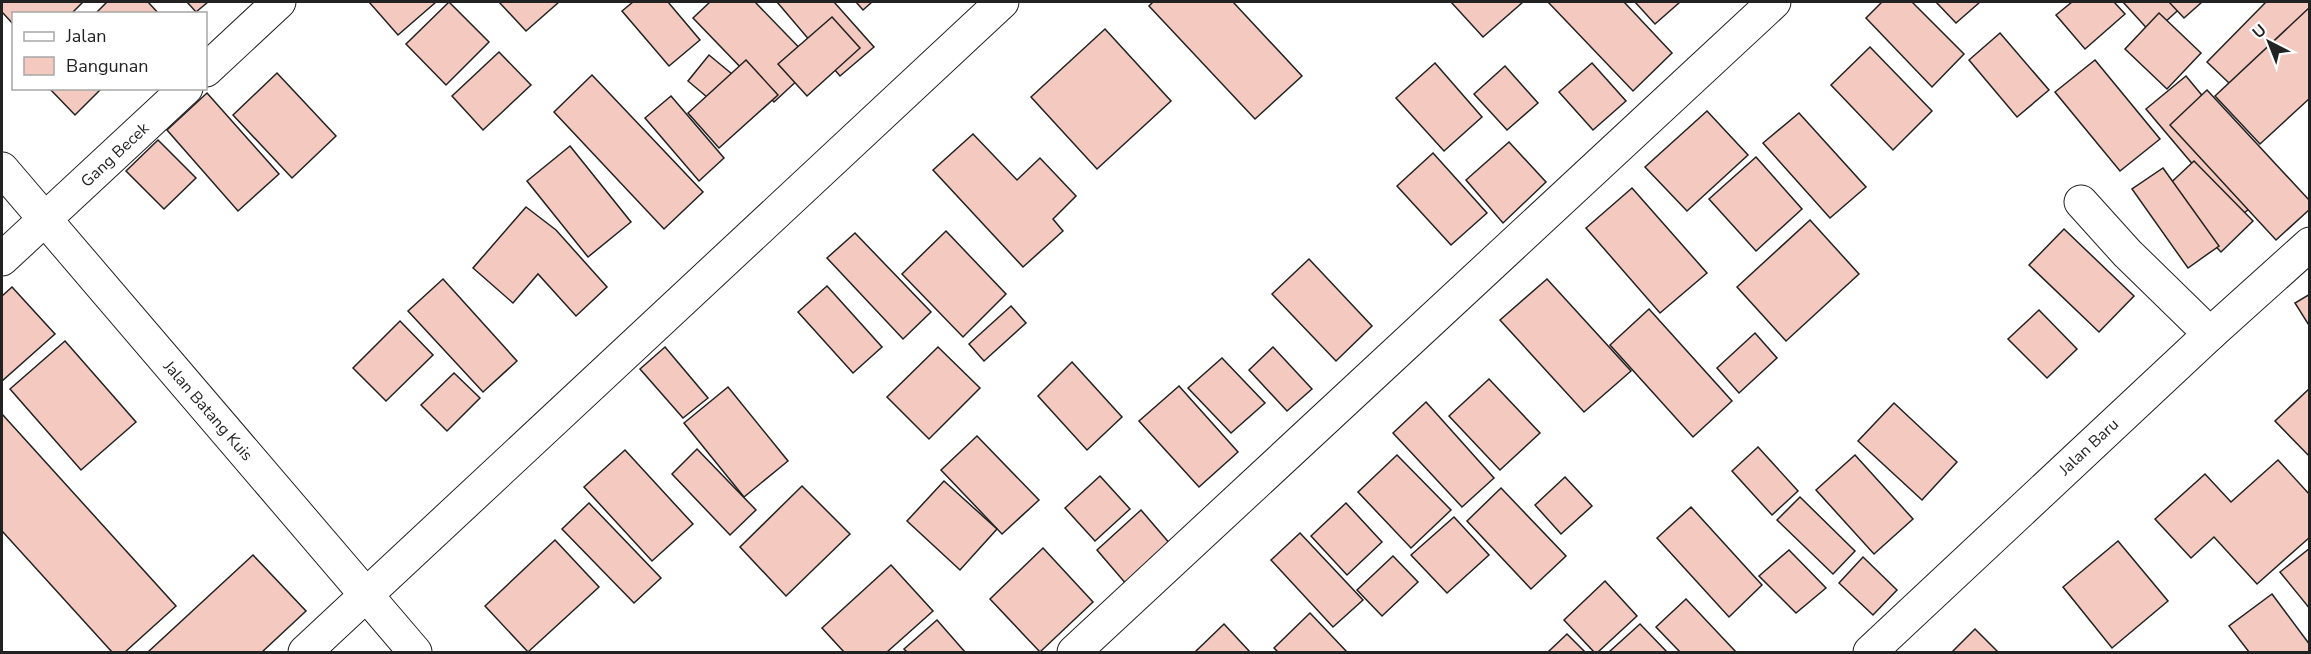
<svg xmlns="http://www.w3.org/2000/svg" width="2311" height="654" viewBox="0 0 2311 654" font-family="'Nunito Sans',sans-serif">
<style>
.building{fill:#f3c9c0;stroke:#222;stroke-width:1.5}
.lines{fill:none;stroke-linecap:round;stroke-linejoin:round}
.minor-casing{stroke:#222;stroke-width:35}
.major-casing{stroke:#222;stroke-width:35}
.minor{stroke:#fff;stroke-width:33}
.major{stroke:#fff;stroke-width:33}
.labels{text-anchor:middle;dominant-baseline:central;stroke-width:4.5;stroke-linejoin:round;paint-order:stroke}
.street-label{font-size:16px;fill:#222;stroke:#fff}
</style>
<rect width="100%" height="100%" fill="#fff"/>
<!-- building -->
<g class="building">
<path d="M2,2H83L71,14H14V25L2,12Z"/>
<path d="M107,2H148L159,14H95Z"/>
<path d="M187,2H208L196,12Z"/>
<path d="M369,2H436L398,35Z"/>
<path d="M449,2L489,42L446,85L406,44Z"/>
<path d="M499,2H559L526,31Z"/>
<path d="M633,2H668L700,40L669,66L622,11Z"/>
<path d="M710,2H755L815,64L774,102L693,18Z"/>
<path d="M777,2H834L874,47L840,76Z"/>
<path d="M856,2H872L863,10Z"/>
<path d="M1153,2H1233L1302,76L1255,119L1149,6Z"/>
<path d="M1451,2H1523L1483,37Z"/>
<path d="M1548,2H1624L1672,53L1633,91Z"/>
<path d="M1635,2H1680L1655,24Z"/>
<path d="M1882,2H1912L1964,54L1932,87L1866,18Z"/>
<path d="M1936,2H1980L1956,23Z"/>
<path d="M2072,2H2114L2125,14L2085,49L2056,15Z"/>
<path d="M2123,2H2187L2152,34Z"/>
<path d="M2169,2H2202L2184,18Z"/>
<path d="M2266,2H2310V40L2249,102L2207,62Z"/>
<path d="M2310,7V98L2260,144L2215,96Z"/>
<path d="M2159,13L2201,53L2167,89L2125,49Z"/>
<path d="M832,17L860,48L807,96L778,64Z"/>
<path d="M1105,29L1171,101L1097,169L1031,97Z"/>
<path d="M2000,33L2049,90L2017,117L1969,60Z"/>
<path d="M1870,47L1932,111L1893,150L1831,85Z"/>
<path d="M499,52L531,85L483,130L452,96Z"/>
<path d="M709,55L761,98L739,124L688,81Z"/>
<path d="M746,60L778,95L719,148L688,113Z"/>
<path d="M2095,60L2160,139L2120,171L2055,92Z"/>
<path d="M1435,63L1482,117L1444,151L1396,98Z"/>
<path d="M1592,63L1626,101L1593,130L1559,92Z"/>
<path d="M1505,66L1538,103L1507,130L1474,94Z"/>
<path d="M277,73L336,136L292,178L233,115Z"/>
<path d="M592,75L703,192L664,229L554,112Z"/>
<path d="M2186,76L2277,186L2238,218L2146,109Z"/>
<path d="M49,88H102L75,115Z"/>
<path d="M2207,90L2310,201V209L2276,240L2170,125Z"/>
<path d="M207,93L279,174L238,211L167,130Z"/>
<path d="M671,96L724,158L699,181L645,118Z"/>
<path d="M1707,111L1748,155L1687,211L1645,167Z"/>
<path d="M1799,113L1866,187L1830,218L1763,143Z"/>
<path d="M973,134L1017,180L1040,158L1076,196L1053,219L1063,231L1023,267L933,170Z"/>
<path d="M158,140L196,178L164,209L126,171Z"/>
<path d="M1509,142L1546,182L1503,223L1466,180Z"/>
<path d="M570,146L631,222L588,257L527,181Z"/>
<path d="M1433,153L1487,213L1451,245L1397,186Z"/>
<path d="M1756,157L1802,209L1756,251L1709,199Z"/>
<path d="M2194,161L2253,221L2221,252L2162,191Z"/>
<path d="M2163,168L2219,246L2188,268L2132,189Z"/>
<path d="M1632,188L1707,273L1660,313L1586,228Z"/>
<path d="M526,207L556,230L607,287L576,316L538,274L513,303L473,268Z"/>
<path d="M1810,220L1859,274L1786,341L1737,287Z"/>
<path d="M2064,229L2134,296L2099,332L2029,265Z"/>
<path d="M946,231L1006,294L963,337L902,274Z"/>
<path d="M855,233L931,312L903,339L827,258Z"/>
<path d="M1309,259L1372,326L1336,361L1272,294Z"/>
<path d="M443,279L517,361L483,392L408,311Z"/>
<path d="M1547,279L1631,371L1584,412L1500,320Z"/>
<path d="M827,286L882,347L853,373L798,312Z"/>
<path d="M12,287L55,334L2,381V296Z"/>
<path d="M2310,294V327L2295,303Z"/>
<path d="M1011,306L1026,323L984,361L969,344Z"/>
<path d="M1649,309L1732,401L1693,437L1610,345Z"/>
<path d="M2039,310L2077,349L2047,378L2008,339Z"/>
<path d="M400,321L433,355L386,401L353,368Z"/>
<path d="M1755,333L1777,358L1739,393L1717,368Z"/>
<path d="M65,341L136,422L81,470L10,389Z"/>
<path d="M665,347L708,398L683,418L640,369Z"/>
<path d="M938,347L980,388L929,439L887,397Z"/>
<path d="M1273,347L1312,389L1287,411L1249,370Z"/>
<path d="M1222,358L1265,403L1231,433L1188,388Z"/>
<path d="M1072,362L1122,417L1087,450L1038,396Z"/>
<path d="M454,373L480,398L447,431L421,405Z"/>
<path d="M1489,379L1540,433L1500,470L1449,416Z"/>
<path d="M1179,386L1238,452L1199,487L1139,421Z"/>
<path d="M728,387L788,461L744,497L684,423Z"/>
<path d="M2310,388V457L2275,421Z"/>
<path d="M1426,402L1494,478L1462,507L1393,433Z"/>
<path d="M1894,403L1957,462L1922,500L1858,441Z"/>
<path d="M2,414L176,606L125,652H112L2,531Z"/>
<path d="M977,436L1039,500L1002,534L941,470Z"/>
<path d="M1758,447L1798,491L1772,515L1732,471Z"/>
<path d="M697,449L756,510L730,535L672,474Z"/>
<path d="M625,450L693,524L652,561L584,487Z"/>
<path d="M1397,455L1451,510L1411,548L1358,492Z"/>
<path d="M1855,455L1913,519L1874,554L1816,490Z"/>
<path d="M2278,460L2310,495V537L2257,584L2214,537L2191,558L2155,519L2205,474L2231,502Z"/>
<path d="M1100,476L1130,509L1095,541L1065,508Z"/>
<path d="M1565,477L1592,506L1561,534L1535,505Z"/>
<path d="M944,481L997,529L960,570L907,521Z"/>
<path d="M802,486L850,534L786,596L740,547Z"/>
<path d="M1501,488L1566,556L1531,589L1467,521Z"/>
<path d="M1800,497L1855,551L1833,574L1777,520Z"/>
<path d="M589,503L661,578L634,603L562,529Z"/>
<path d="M1346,503L1382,542L1347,575L1311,536Z"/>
<path d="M1691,507L1762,585L1729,617L1657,538Z"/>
<path d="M1141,510L1171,545L1127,585L1097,550Z"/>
<path d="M1454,517L1489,555L1447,593L1411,555Z"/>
<path d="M1300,533L1363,600L1333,627L1271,560Z"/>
<path d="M555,540L599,587L528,652L485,606Z"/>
<path d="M2118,541L2168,601L2112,648L2063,587Z"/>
<path d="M1043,548L1093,602L1040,652L990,599Z"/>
<path d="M2310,548V609L2280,572Z"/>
<path d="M1789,550L1826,588L1796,613L1759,576Z"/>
<path d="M253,555L306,611L262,652H148Z"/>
<path d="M1393,556L1418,582L1382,616L1357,590Z"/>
<path d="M1863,557L1897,590L1873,615L1839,583Z"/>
<path d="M891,565L933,611L887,652H844L822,628Z"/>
<path d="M1605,581L1637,616L1598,652H1594L1564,620Z"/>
<path d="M2272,594L2310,645V652H2249L2229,626Z"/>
<path d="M1686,599L1736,652H1680L1656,627Z"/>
<path d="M1310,613L1347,652H1278L1274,648Z"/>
<path d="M937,620L965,652H907L904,649Z"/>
<path d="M1224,624L1250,652H1195Z"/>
<path d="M1640,624L1667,652H1609Z"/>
<path d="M1975,629L1998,652H1952Z"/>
<path d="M1567,634L1585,652H1548Z"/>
</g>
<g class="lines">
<!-- minor casing -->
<g class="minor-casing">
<g id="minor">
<path d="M206,70L279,2"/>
<path d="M2081,202L2127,253L2210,334"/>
<path d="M2,259L186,88"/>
<path d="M305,652L1002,2"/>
<path d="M1074,652L1774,2"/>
<path d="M1870,652L2210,334L2310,244"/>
</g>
</g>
<!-- major casing -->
<g class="major-casing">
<path id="major" d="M2,169L415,652"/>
</g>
<!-- minor -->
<use href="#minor" class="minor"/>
<!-- major -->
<use href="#major" class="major"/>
</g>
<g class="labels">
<!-- street labels -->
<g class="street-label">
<text transform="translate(115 155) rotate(-43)">Gang Becek</text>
<text transform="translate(208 411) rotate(49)">Jalan Batang Kuis</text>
<text transform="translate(2089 447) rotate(-43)">Jalan Baru</text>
</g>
</g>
<!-- border -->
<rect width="2311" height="654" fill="none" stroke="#222222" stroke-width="6"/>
<!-- legend -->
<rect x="12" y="12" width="195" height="78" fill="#ffffff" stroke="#a7a7a7" stroke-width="1.5"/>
<rect x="24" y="32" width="30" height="9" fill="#ffffff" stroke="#a7a7a7" stroke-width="1.5"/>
<text x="66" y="42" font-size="18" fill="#222222">Jalan</text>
<rect x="24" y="57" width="30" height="18" fill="#f3c9c0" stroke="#a7a7a7" stroke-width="1.5"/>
<text x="66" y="72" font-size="18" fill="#222222">Bangunan</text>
<!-- north arrow -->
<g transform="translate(2269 42) rotate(318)" stroke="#ffffff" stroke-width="4.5" paint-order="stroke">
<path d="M0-4.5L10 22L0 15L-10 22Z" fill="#222222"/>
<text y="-9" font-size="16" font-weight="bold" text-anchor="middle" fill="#222222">U</text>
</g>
</svg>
